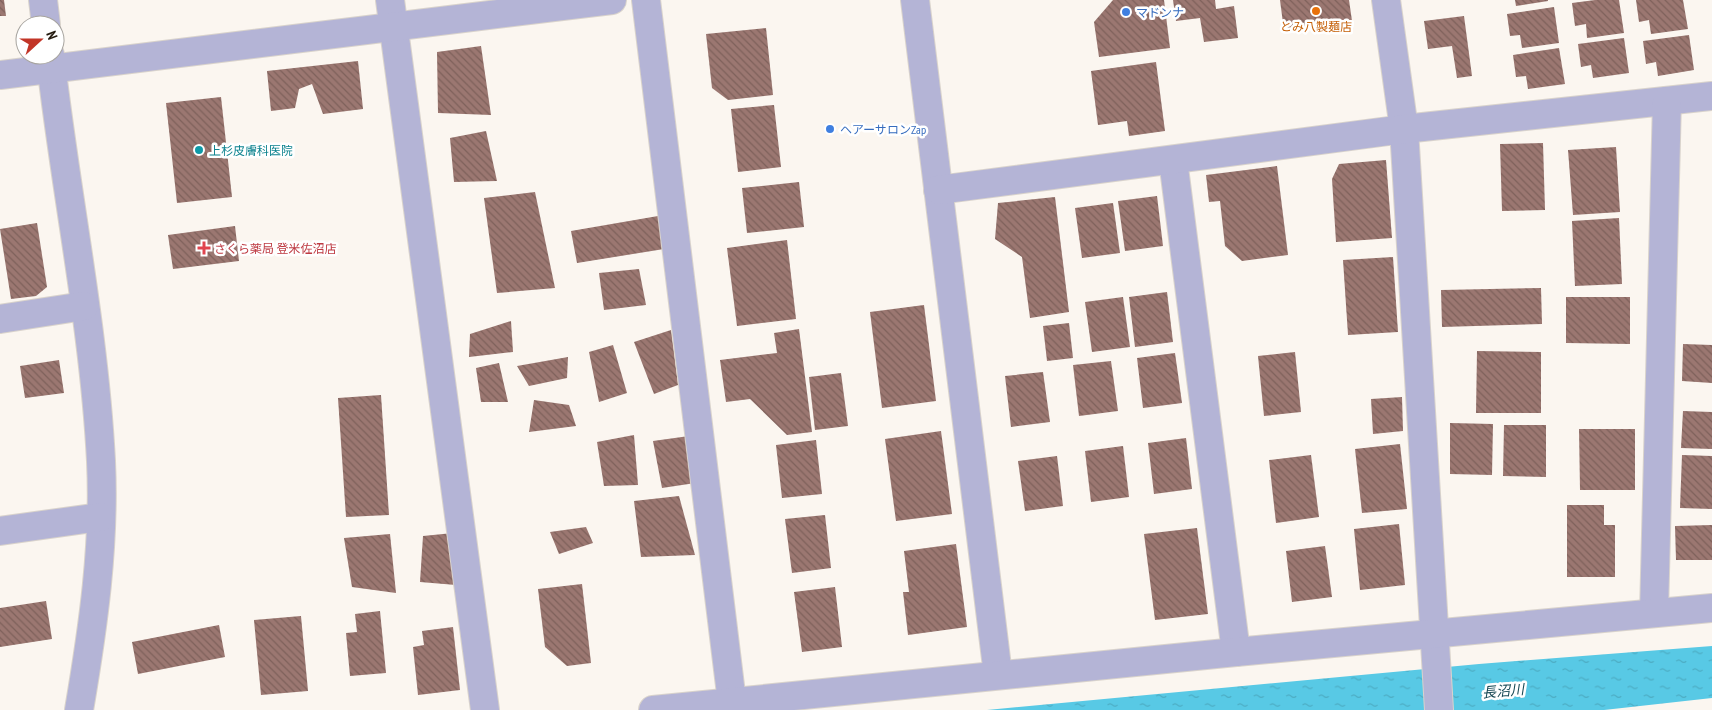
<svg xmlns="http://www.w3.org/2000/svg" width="1712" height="710" viewBox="0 0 1712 710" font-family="'PT Sans Narrow','Noto Sans JP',sans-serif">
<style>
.water{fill:url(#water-ripples)}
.building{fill:url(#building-back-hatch)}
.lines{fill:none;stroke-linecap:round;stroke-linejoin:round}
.minor-casing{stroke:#d9d3cc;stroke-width:30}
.minor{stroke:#b4b4d6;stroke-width:28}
.food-dot{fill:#e8710a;stroke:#fff;stroke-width:2}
.shop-dot{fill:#3f7fe0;stroke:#fff;stroke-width:2}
.culture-dot{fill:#0f9aa8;stroke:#fff;stroke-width:2}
.health-dot{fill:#e0444e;stroke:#fff;stroke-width:2}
.labels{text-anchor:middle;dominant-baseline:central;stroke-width:5;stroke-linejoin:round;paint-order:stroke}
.shop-label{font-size:12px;fill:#366cbe;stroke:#fff;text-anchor:start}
.food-label{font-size:12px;fill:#c56008;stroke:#fff}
.culture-label{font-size:12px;fill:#0d838f;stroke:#fff;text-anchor:start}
.health-label{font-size:12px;fill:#be3a42;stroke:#fff;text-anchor:start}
.water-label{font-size:14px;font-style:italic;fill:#174854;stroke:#fff}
</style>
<defs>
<pattern id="water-ripples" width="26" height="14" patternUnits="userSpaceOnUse" patternTransform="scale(1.25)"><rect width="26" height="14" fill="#58c9e5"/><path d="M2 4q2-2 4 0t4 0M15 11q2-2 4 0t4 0" fill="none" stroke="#4cacc3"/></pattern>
<pattern id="building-back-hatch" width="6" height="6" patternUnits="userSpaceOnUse" patternTransform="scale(1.25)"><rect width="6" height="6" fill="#9b7771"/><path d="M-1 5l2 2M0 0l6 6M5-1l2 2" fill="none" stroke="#7e615b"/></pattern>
</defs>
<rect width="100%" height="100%" fill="#fbf6f0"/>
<!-- water -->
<path class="water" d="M1712,646V698L1604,710H987L1479,664Z"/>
<!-- building -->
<g class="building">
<path d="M0,0H4L6,16H0Z"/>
<path d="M1113,0H1164L1170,48L1099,57L1094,22Z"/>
<path d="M1173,0H1215L1216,9L1234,6L1238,38L1204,42L1200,18L1176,21Z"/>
<path d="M1280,0H1349L1352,21L1284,31Z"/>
<path d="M1515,0H1548V1L1516,6Z"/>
<path d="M1595,0H1619L1624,33L1587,38L1586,24L1575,26L1572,3Z"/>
<path d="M1636,0H1683L1688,29L1651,34L1649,20L1639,22Z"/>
<path d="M1554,7L1559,43L1522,48L1520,35L1510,36L1507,14Z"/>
<path d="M1464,16L1472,76L1457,78L1452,46L1428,49L1424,21Z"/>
<path d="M766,28L773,95L728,100L712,88L706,34Z"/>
<path d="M1689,35L1694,70L1658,76L1656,62L1646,64L1643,41Z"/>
<path d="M1624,38L1629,73L1593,78L1591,65L1581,67L1578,44Z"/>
<path d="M481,46L491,115L438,113L437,52Z"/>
<path d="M1559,48L1565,84L1528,89L1526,76L1516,77L1513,55Z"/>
<path d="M358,61L363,109L323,114L312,84L299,89L295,108L271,111L267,71Z"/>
<path d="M1156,62L1165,131L1129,136L1127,121L1098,125L1091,71Z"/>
<path d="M221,97L232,197L177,203L166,103Z"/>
<path d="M774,105L781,167L738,172L731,109Z"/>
<path d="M486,131L497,181L454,182L450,138Z"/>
<path d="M1543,143L1545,210L1502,211L1500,144Z"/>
<path d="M1616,147L1620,212L1573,215L1568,150Z"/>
<path d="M1386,160L1392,238L1336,242L1332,179L1339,164Z"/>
<path d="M1277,166L1288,255L1242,261L1225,246L1220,201L1209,202L1206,175Z"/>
<path d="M799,182L804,227L747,233L742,188Z"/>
<path d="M535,192L555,288L497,293L484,198Z"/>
<path d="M1157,196L1163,246L1125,251L1118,201Z"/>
<path d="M1055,197L1069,312L1030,318L1022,257L995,239L998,203Z"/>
<path d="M1113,203L1120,253L1082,258L1075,208Z"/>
<path d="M658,216L664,249L577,263L571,231Z"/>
<path d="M1619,218L1622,284L1575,286L1572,221Z"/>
<path d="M37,223L47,287L36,296L11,299L0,229Z"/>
<path d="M235,226L239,261L173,269L168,235Z"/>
<path d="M787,240L796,319L737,326L727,248Z"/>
<path d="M1393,257L1398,332L1348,335L1343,260Z"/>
<path d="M639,269L646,305L604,310L599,273Z"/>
<path d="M1541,288L1542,324L1442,327L1441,290Z"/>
<path d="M1167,292L1173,342L1135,347L1129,297Z"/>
<path d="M1123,297L1130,347L1092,352L1085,302Z"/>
<path d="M1566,297H1630V344L1566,343Z"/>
<path d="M924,305L936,401L882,408L870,312Z"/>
<path d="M511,321L513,352L469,357L470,334Z"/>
<path d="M1069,323L1073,358L1047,361L1043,326Z"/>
<path d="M799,329L812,432L787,435L750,399L726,402L720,360L777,353L774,333Z"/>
<path d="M671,330L678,385L654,394L634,342Z"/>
<path d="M1683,344L1712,345V383L1682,381Z"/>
<path d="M613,345L627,393L599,402L589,352Z"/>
<path d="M1477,351L1541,352V413H1476Z"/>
<path d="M1295,352L1301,412L1264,416L1258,356Z"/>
<path d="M1175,353L1182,403L1143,408L1137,358Z"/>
<path d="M568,357L567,378L529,386L517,366Z"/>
<path d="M59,360L64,393L25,398L20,366Z"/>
<path d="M1111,361L1118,411L1079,416L1073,365Z"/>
<path d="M499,363L508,402H481L476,368Z"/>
<path d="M1043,372L1050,422L1011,427L1005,376Z"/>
<path d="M841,373L848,426L815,430L809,377Z"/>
<path d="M381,395L389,515L346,517L338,398Z"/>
<path d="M1402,397L1403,431L1373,434L1371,399Z"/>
<path d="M534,400L569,405L576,426L529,432Z"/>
<path d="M1683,411L1712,412V449L1681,448Z"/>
<path d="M1450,423L1493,424L1492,475L1450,474Z"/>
<path d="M1504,425H1546V477L1503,476Z"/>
<path d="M1579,429H1635V490H1580Z"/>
<path d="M941,431L952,514L896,521L885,439Z"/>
<path d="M634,435L638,485L604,486L597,442Z"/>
<path d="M689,436L702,482L662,488L653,441Z"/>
<path d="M1186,438L1192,489L1154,494L1148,443Z"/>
<path d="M816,440L822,494L782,498L776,445Z"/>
<path d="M1400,444L1407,509L1362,513L1355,449Z"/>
<path d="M1123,446L1129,497L1091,502L1085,451Z"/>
<path d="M1311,455L1319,517L1276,523L1269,460Z"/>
<path d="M1682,455L1712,456V509L1680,508Z"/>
<path d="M1057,456L1063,506L1025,511L1018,461Z"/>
<path d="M679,496L695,555L641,557L634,501Z"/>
<path d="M1567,505H1604V525H1615V577H1567Z"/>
<path d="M825,515L831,568L792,573L785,519Z"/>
<path d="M1399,524L1405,585L1360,590L1354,529Z"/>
<path d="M1712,525V560H1676L1675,526Z"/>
<path d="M586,527L593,543L559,554L550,532Z"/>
<path d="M1197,528L1208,614L1155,620L1144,534Z"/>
<path d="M453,533L456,585L420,582L423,536Z"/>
<path d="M390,534L396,593L352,587L344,538Z"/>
<path d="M956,544L967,627L908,635L903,592H909L904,551Z"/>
<path d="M1325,546L1332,597L1292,602L1286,551Z"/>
<path d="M582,584L591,663L567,666L545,647L538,589Z"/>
<path d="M835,587L842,647L802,652L794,592Z"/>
<path d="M46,601L52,639L0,647V608Z"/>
<path d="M380,611L386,673L350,676L346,633L357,632L355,614Z"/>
<path d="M301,616L308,691L261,695L254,620Z"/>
<path d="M219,625L225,657L138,674L132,642Z"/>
<path d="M453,627L460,690L418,695L413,647L424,645L422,631Z"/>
</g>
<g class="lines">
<!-- minor casing -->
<g class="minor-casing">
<g id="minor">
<path d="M43,0L46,25"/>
<path d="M390,0L485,710"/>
<path d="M646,0L732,702"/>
<path d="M915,0L998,675"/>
<path d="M1386,0L1404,129L1439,710"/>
<path d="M50,55C65,190 94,325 101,461C105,545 93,628 79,710"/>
<path d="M0,75L612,0"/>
<path d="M1173,160L1236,652"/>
<path d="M938,190L1404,129L1712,96"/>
<path d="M0,319L84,306"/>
<path d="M0,531L100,517"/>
<path d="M1654,613L1667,101"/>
<path d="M653,710L1236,652L1712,608"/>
</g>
</g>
<!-- minor -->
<use href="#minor" class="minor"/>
</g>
<!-- markers -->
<circle class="food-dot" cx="1316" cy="11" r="5"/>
<g class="shop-dot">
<circle cx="1126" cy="12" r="5"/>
<circle cx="830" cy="129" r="5"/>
</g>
<circle class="culture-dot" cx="199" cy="150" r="5"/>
<path class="health-dot" d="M201.5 240.5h5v5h5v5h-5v5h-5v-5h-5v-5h5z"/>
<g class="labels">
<!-- shop labels -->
<g class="shop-label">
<text x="1136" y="12">マドンナ</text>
<text x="840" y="129">ヘアーサロンZap</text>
</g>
<!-- food labels -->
<g class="food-label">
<text x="1316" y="26">とみ八製麺店</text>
</g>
<!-- culture labels -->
<g class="culture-label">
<text x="209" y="150">上杉皮膚科医院</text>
</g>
<!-- health labels -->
<g class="health-label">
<text x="214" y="248">さくら薬局 登米佐沼店</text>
</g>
<!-- water labels -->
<g class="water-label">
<text transform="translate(1503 691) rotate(-5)">長沼川</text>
</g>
</g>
<!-- north arrow -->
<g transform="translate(40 40) rotate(69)"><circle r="24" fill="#ffffff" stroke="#a7a49f"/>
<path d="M0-4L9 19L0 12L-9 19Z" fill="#c23527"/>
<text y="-8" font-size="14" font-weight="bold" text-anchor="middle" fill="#241b10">N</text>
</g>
</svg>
